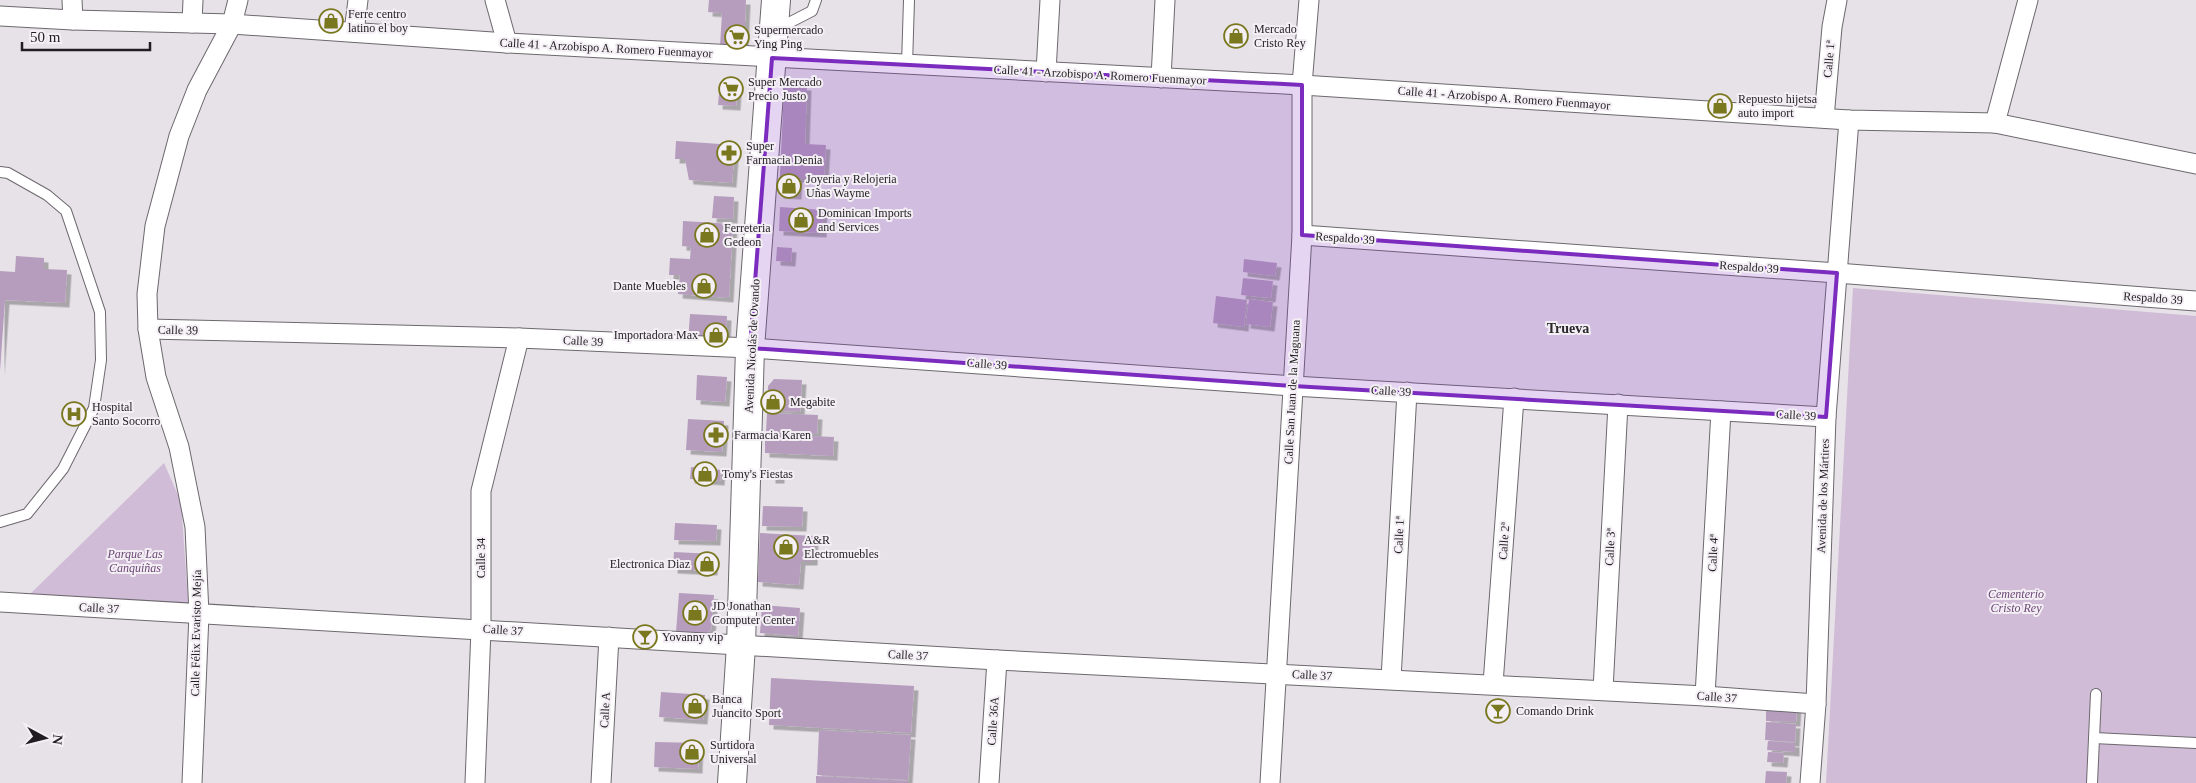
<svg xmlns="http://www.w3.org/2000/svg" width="2196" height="783" viewBox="0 0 2196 783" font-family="'Times New Roman',serif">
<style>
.green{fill:#d0bcd6}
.building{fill:#b69dbe;filter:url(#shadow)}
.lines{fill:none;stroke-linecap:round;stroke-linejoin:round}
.lane-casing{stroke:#6d686e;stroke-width:12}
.street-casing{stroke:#6d686e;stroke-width:21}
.secondary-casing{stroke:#6d686e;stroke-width:30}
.lane{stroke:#fff;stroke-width:10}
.street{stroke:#fff;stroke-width:19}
.secondary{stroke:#fff;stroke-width:28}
.marked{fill:#7b2cbf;fill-opacity:0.2;stroke:#7b2cbf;stroke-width:4;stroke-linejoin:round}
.labels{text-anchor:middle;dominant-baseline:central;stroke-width:4;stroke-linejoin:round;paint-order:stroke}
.poi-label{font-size:12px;fill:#1f1d1f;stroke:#f4eff5;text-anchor:start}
.street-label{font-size:12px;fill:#1f1d1f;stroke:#f4eff5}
.park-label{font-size:12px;font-style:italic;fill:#6a4675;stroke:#f4eff5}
.neighbourhood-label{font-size:14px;font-weight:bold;fill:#2b282c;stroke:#f4eff5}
</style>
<defs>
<filter id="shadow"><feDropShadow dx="4.5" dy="4.5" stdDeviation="0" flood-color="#0004"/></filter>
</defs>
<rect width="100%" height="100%" fill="#e7e2e8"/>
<!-- green -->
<g class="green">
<path d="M1853,288L2196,316V783H1826Z"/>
<path d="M164,463L181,502L189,613L24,600Z"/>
</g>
<!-- building -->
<g class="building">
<path d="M709,0H746L744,44L738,47L720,46L722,13L708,12Z"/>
<path d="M720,82L733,83L737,89L736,106L718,105Z"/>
<path d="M788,85L807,86L805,144L826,145L824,178H798L797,195L779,194L784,89Z"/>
<path d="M676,141L735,145L732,183L689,180L685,159H675Z"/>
<path d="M714,196L734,197L733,219L712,218Z"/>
<path d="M780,207L823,210L822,233L779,231Z"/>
<path d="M683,221L733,224L729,298L678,294L680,275H669L670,258L690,259L691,247L682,246Z"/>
<path d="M777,247L792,248L791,262L776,261Z"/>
<path d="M16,256L44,258V269L67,270L65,303L5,300L0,371V271L15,272Z"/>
<path d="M1244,259L1277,263L1275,276L1243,272Z"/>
<path d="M1243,278L1273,281L1271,298L1241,295Z"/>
<path d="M1216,296L1247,300L1244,327L1213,323Z"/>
<path d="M1249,299L1273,302L1270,327L1246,324Z"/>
<path d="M690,314L727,316L726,340L688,342Z"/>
<path d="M697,375L727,377L725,402L696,400Z"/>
<path d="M774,379L802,380L800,412L767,410L768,386Z"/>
<path d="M767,413L818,415L817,434L766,432Z"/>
<path d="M688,419L724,421L722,452L686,450Z"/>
<path d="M765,434L834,437L833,456L765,453Z"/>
<path d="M691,467L721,470L720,481L690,479Z"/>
<path d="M771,471L780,472V479H771Z"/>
<path d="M763,506L803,507L802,527L762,526Z"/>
<path d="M675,523L717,525L716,541L674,540Z"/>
<path d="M760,533L814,536L813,561H801L799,585L758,582Z"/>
<path d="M674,552L714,554L713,571L673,569Z"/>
<path d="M679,593L714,595L711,630L705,634L676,632Z"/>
<path d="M762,605L800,608L798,636L760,633Z"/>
<path d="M771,678L914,686L911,733L769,725Z"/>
<path d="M661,692L705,695L703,720L659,717Z"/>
<path d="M1766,704L1797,705L1796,722L1766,721Z"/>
<path d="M1766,722L1796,724L1795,742L1765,740Z"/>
<path d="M819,730L911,735L908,780L817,775Z"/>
<path d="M1768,741L1795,743V752L1767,750Z"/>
<path d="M655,742L699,743L698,769L654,767Z"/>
<path d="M1768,752L1784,753L1783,763L1767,762Z"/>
<path d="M1766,771L1787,772L1786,783H1765Z"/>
<path d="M816,776L908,781V783H816Z"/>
</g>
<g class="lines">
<!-- lane casing -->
<g class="lane-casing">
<g id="lane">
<path d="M777,29L812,11L816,0"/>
<path d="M907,65L909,0"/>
<path d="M0,172L8,173L47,195L66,211L100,312L101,360L94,408L63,469L27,514L0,522"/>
<path d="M2094,738L2196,743"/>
<path d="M2092,783L2096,694"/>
</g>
</g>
<!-- street casing -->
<g class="street-casing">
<g id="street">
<path d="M72,0L73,20"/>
<path d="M495,0L507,43"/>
<path d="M0,16L73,20L232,24L507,43L1302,85L1849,120L1995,123L2196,164"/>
<path d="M192,23L193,0"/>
<path d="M354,32L358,0"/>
<path d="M1046,72L1050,0"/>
<path d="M1161,78L1165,0"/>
<path d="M1824,118L1832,27L1837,0"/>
<path d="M1995,123L2028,0"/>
<path d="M1302,235L1837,273L2196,301"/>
<path d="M148,329L519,338L750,348L1293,386L1826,417"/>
<path d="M0,602L997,660L1705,696L1816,704"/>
<path d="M1391,679L1407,392"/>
<path d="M1493,684L1514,398"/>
<path d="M1603,690L1618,404"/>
<path d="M1705,696L1721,411"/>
<path d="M192,783L199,614L195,527L179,447L156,377L148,329L147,294L155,226L179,136L197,90L232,24L238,0"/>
<path d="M475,783L481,629V491L519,338"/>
<path d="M601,783L609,637"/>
<path d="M989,783L997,660"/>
<path d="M1270,783L1302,235V85L1309,0"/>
<path d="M1810,783L1816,704L1826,417L1849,120"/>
</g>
</g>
<!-- secondary casing -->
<g class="secondary-casing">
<path id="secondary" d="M732,783L741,645L750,348L776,0"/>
</g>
<!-- lane -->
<use href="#lane" class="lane"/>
<!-- street -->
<use href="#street" class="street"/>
<!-- secondary -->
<use href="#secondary" class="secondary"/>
</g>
<!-- marked area -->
<path class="marked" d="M772,58L1302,85V235L1837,273L1826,417L1293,386L750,348Z"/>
<!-- icons -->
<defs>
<g id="shop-ring" transform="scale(1.25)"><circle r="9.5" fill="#f4eff5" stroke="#7a781f" stroke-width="1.5"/><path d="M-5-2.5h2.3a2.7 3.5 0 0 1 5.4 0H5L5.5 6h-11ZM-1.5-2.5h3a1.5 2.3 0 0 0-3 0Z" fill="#7a781f"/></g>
<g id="supermarket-ring" transform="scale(1.25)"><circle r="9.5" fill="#f4eff5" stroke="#7a781f" stroke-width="1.5"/><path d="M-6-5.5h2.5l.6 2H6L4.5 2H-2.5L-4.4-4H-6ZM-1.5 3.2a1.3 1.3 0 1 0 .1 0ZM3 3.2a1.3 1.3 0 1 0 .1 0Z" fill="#7a781f"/></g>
<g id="pharmacy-ring" transform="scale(1.25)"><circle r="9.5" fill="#f4eff5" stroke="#7a781f" stroke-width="1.5"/><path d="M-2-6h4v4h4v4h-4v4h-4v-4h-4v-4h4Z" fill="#7a781f"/></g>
<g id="hospital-ring" transform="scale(1.25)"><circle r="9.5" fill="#f4eff5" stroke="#7a781f" stroke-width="1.5"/><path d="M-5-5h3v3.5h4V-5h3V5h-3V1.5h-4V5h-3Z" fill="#7a781f"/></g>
<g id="bar-ring" transform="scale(1.25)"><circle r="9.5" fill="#f4eff5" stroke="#7a781f" stroke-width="1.5"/><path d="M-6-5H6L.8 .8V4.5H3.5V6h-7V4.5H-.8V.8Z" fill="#7a781f"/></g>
</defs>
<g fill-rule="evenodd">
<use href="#shop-ring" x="331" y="21"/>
<use href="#shop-ring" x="1236" y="36"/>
<use href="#supermarket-ring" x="737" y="37"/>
<use href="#supermarket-ring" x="731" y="89"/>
<use href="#shop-ring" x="1720" y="106"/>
<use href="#pharmacy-ring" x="729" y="153"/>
<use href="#shop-ring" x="789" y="186"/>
<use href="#shop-ring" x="801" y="220"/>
<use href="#shop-ring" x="707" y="235"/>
<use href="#shop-ring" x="704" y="286"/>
<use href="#shop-ring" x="716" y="335"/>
<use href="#shop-ring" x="773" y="402"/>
<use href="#hospital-ring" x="74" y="414"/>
<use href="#pharmacy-ring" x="716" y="435"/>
<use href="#shop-ring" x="705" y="474"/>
<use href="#shop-ring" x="786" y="547"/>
<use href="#shop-ring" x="707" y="564"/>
<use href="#shop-ring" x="695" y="613"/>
<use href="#bar-ring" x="645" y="637"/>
<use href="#shop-ring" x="695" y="706"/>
<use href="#bar-ring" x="1498" y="711"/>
<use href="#shop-ring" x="692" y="752"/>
</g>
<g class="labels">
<!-- poi labels -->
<g class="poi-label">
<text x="348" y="14">Ferre centro<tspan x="348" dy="14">latino el boy</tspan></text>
<text x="1254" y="29">Mercado<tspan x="1254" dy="14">Cristo Rey</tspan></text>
<text x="754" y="30">Supermercado<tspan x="754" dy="14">Ying Ping</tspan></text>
<text x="748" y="82">Super Mercado<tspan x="748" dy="14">Precio Justo</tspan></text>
<text x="1738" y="99">Repuesto hijetsa<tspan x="1738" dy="14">auto import</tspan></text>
<text x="746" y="146">Super<tspan x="746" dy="14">Farmacia Denia</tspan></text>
<text x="806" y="179">Joyeria y Relojeria<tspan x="806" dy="14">Uñas Wayme</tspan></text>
<text x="818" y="213">Dominican Imports<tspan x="818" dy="14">and Services</tspan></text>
<text x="724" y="228">Ferreteria<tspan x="724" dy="14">Gedeon</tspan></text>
<text x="686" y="286" text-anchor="end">Dante Muebles</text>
<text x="698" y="335" text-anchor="end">Importadora Max</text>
<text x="790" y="402">Megabite</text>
<text x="92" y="407">Hospital<tspan x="92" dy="14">Santo Socorro</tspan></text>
<text x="734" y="435">Farmacia Karen</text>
<text x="722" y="474">Tomy's Fiestas</text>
<text x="804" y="540">A&amp;R<tspan x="804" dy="14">Electromuebles</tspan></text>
<text x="690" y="564" text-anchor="end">Electronica Diaz</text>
<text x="712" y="606">JD Jonathan<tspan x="712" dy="14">Computer Center</tspan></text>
<text x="662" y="637">Yovanny vip</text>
<text x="712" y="699">Banca<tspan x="712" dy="14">Juancito Sport</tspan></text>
<text x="1516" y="711">Comando Drink</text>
<text x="710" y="745">Surtidora<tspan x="710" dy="14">Universal</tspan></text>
</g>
<!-- street labels -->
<g class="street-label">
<text transform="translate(606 48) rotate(3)">Calle 41 - Arzobispo A. Romero Fuenmayor</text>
<text transform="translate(1829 59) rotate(-85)">Calle 1ª</text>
<text transform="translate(1100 75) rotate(3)">Calle 41 - Arzobispo A. Romero Fuenmayor</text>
<text transform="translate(1504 98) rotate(4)">Calle 41 - Arzobispo A. Romero Fuenmayor</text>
<text transform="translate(1345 238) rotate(4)">Respaldo 39</text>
<text transform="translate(1749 267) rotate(4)">Respaldo 39</text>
<text transform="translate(2153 298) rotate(4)">Respaldo 39</text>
<text transform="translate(178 330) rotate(1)">Calle 39</text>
<text transform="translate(583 341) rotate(3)">Calle 39</text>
<text transform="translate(752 346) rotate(-87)">Avenida Nicolás de Ovando</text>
<text transform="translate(987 364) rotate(4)">Calle 39</text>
<text transform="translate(1391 391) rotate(3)">Calle 39</text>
<text transform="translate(1292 392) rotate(-87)">Calle San Juan de la Maguana</text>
<text transform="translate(1796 415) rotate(3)">Calle 39</text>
<text transform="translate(1823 496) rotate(-88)">Avenida de los Mártires</text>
<text transform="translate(1399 535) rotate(-87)">Calle 1ª</text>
<text transform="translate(1504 541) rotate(-86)">Calle 2ª</text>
<text transform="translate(1610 547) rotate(-87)">Calle 3ª</text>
<text transform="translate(1713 553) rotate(-87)">Calle 4ª</text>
<text transform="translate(481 558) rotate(-90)">Calle 34</text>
<text transform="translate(99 608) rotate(3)">Calle 37</text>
<text transform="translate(503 630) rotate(4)">Calle 37</text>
<text transform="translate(196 633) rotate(-89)">Calle Félix Evaristo Mejía</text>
<text transform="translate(908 655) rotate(3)">Calle 37</text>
<text transform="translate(1312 675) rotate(3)">Calle 37</text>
<text transform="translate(1717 697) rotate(4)">Calle 37</text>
<text transform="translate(605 710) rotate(-87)">Calle A</text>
<text transform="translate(993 721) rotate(-86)">Calle 36A</text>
</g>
<!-- park labels -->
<g class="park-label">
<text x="135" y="554">Parque Las<tspan x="135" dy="14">Canquiñas</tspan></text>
<text x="2016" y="594">Cementerio<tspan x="2016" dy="14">Cristo Rey</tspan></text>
</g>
<!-- neighbourhood labels -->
<g class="neighbourhood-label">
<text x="1568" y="328">Trueva</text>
</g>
</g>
<!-- north arrow -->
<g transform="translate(45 738) rotate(97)" stroke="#f4eff5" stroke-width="4" paint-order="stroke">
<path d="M0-4L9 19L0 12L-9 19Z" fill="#1f1d1f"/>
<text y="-8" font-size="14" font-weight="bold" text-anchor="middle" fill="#1f1d1f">N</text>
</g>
<!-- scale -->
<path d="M22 42v8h128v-8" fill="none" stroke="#1f1d1f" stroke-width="2.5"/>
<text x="30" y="42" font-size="15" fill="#1f1d1f" stroke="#f4eff5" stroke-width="4" paint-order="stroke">50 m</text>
</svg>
